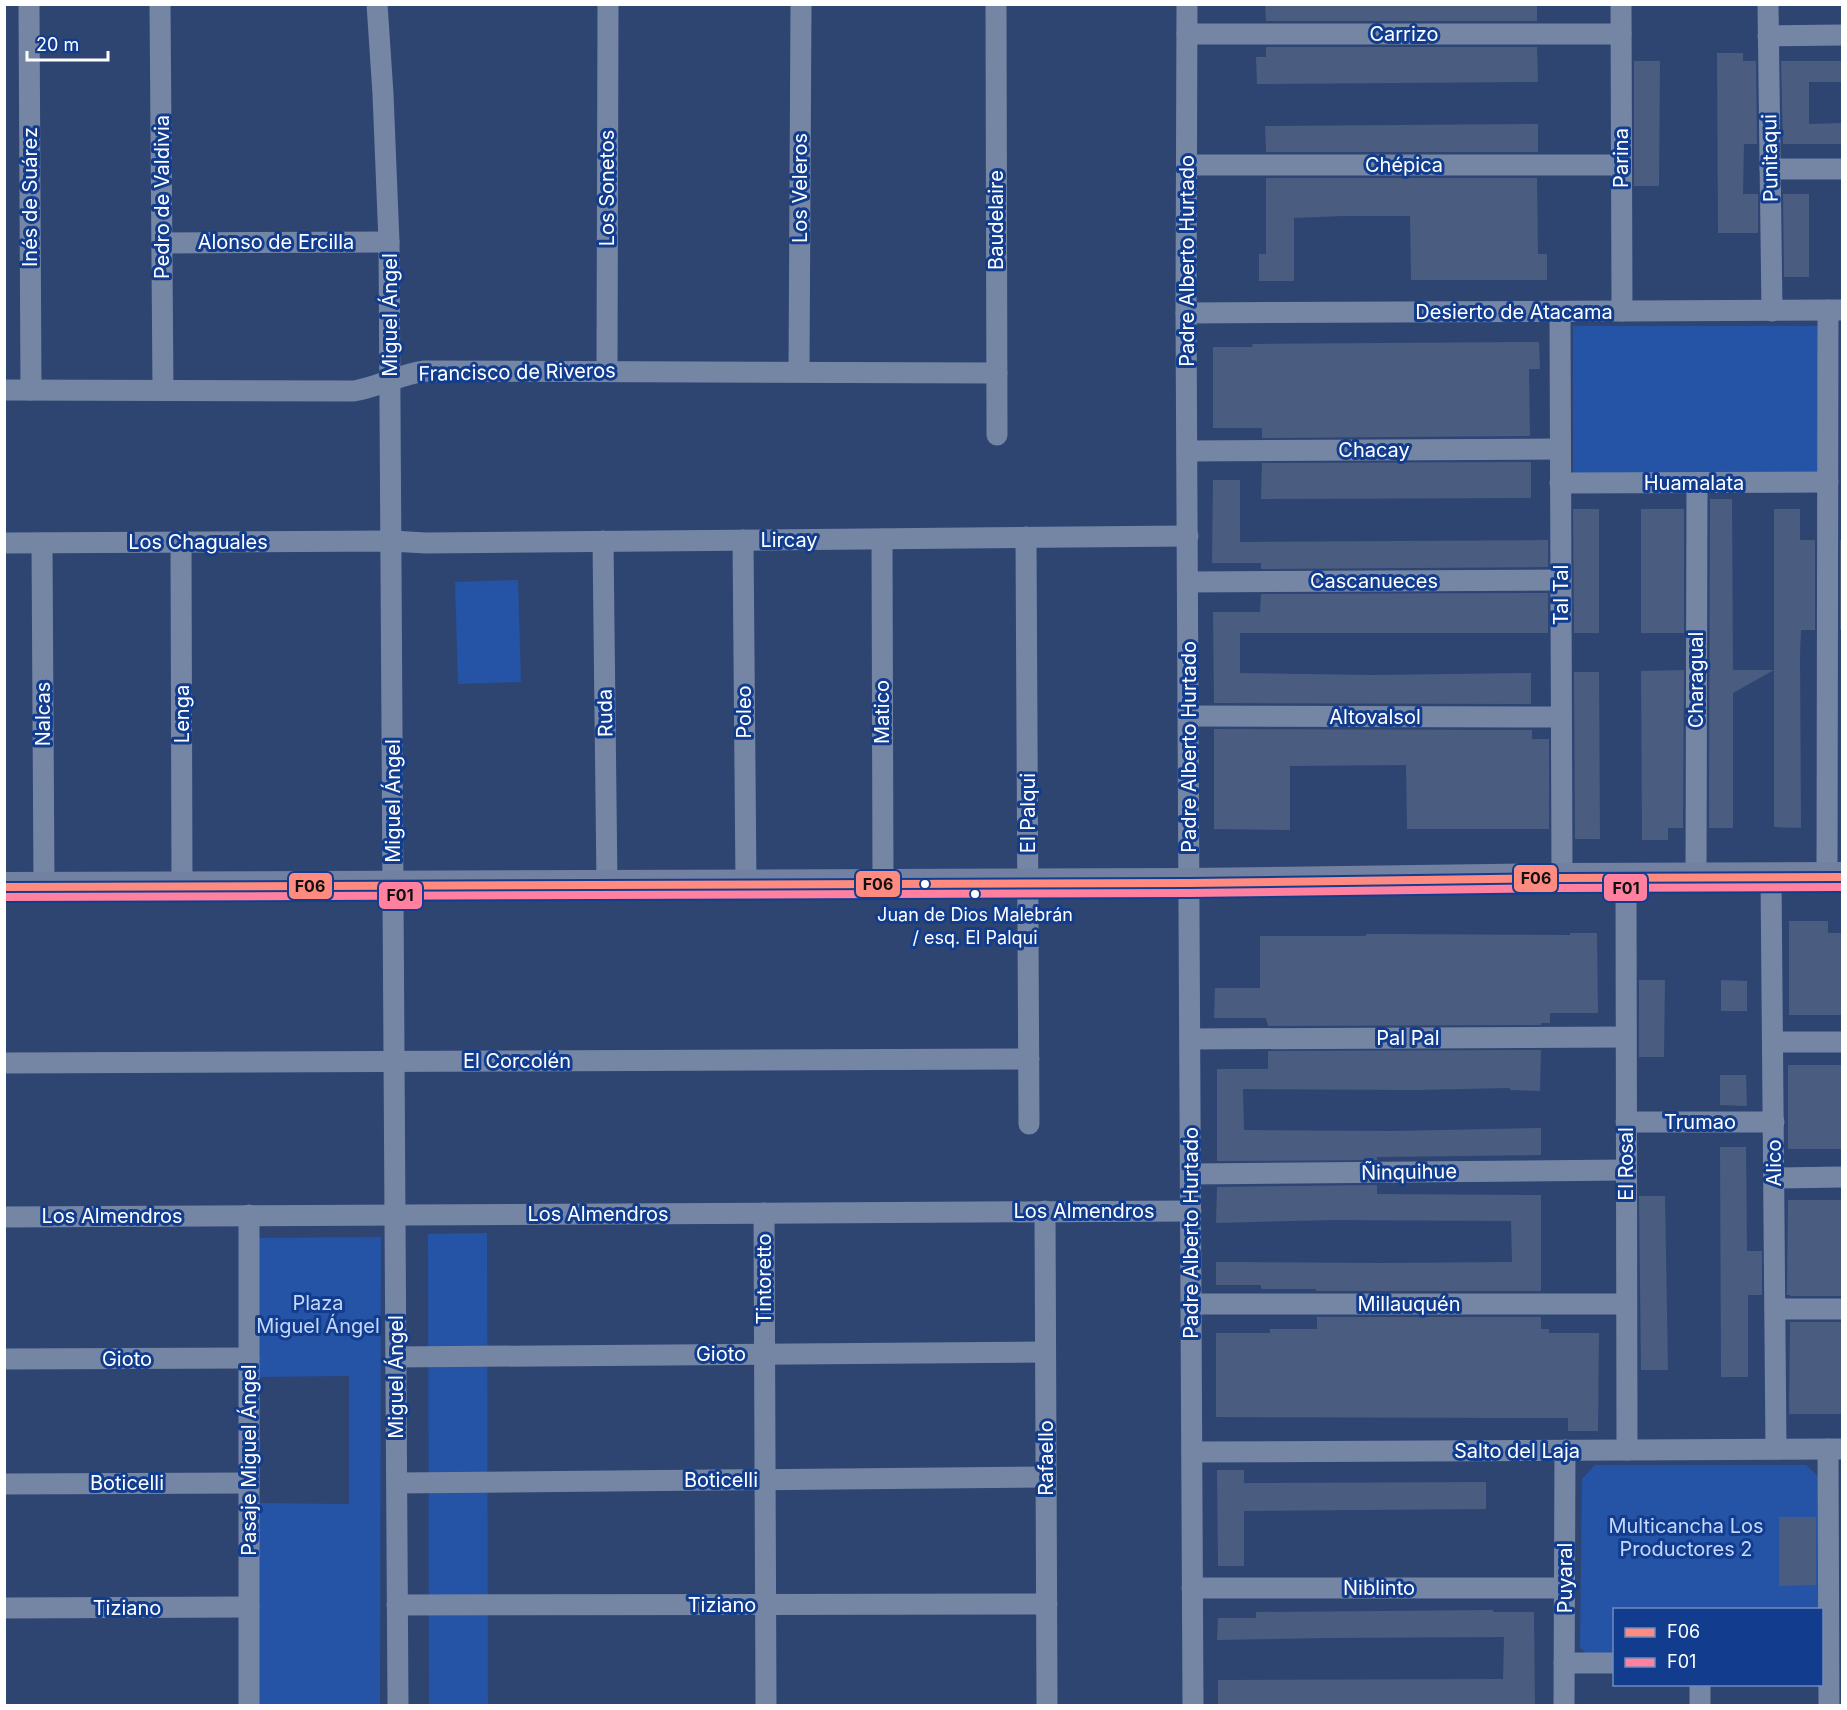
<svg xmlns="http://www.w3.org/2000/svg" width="1847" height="1710" viewBox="0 0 1847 1710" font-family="Inter,sans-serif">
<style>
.green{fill:#2553a6}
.building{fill:#4a5c80}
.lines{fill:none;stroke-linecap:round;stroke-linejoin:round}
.street{stroke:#7586a5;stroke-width:21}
.secondary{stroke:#7281a2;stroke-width:30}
.bus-1-casing{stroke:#123d8e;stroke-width:12}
.bus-2-casing{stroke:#123d8e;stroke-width:12}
.bus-1{stroke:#ff8b80;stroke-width:8}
.bus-2{stroke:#ff809f;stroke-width:8}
.bus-dot{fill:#fff;stroke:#123d8e;stroke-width:2}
.labels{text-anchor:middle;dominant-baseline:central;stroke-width:6;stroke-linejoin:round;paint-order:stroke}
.bus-label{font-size:18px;fill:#fff;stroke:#123d8e}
.street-label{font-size:20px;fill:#fff;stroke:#123d8e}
.park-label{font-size:20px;fill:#c3d8fc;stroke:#123d8e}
.line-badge{stroke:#123d8e;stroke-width:2}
.pale-badge-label{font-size:16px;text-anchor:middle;font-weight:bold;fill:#111}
</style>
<rect width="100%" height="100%" fill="#2e4572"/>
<!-- green -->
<g class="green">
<path d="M1573,326H1819L1818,473H1573Z"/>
<path d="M518,580L521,682L458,684L455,582Z"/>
<path d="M487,1233L488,1705H429L428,1234Z"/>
<path d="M381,1237L380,1705H258V1503L349,1504V1376L258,1377V1238Z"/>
<path d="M1595,1465H1806L1820,1478V1609L1614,1610V1654H1587L1580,1647L1582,1479Z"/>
</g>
<!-- building -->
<g class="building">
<path d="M1265,4H1537V21H1266Z"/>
<path d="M1266,47H1537L1538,82L1257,84L1256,57H1266Z"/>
<path d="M1717,53H1743V61H1756L1757,144H1744L1743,194H1758V233H1718Z"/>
<path d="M1634,61H1660L1659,186H1634Z"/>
<path d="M1781,61H1842V82H1809V124L1842,123V144H1783Z"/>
<path d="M1538,124V151L1537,152H1266L1265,126Z"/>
<path d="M1266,178H1537L1538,254H1547V280H1411L1410,216H1343L1294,218V281H1259V254H1266Z"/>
<path d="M1783,194H1809V277H1784Z"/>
<path d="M1539,342L1540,369H1529L1530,436L1262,438V428H1213V347H1253L1252,344Z"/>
<path d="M1531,462V498L1261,499L1262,463Z"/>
<path d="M1213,480H1240V542L1548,540V567L1261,569V563H1212Z"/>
<path d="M1710,499H1732L1733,670H1774L1733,693V828H1709Z"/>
<path d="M1573,509H1599V633H1574Z"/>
<rect x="1641" y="509" width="43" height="124"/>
<path d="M1774,509H1800V540H1815V630H1801L1800,654L1801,828L1774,827Z"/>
<rect x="1840" y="540" width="2" height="90"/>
<path d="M1548,593V633H1240V673L1373,675L1531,673V704L1214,703L1213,612H1260L1261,594Z"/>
<path d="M1684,670L1683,828H1668V840H1642L1641,671Z"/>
<path d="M1574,672H1599L1600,839H1575Z"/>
<path d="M1214,729L1532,730V739H1549V829H1407L1406,765L1290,766V830L1214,829Z"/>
<path d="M1789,921H1828V933H1842V1015H1789Z"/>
<path d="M1570,933H1597L1598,1013H1550V1023H1541V1025L1268,1026L1266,1018H1214L1215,988H1260V936H1366V934H1381L1570,935Z"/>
<path d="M1639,980H1665L1664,1057H1639Z"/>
<path d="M1721,980L1747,981V1011H1721Z"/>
<path d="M1541,1050L1540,1091L1510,1090V1088L1416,1090L1243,1089L1244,1130L1393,1131L1541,1128V1155L1377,1157V1160L1217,1161V1069H1268V1051Z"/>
<rect x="1788" y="1065" width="54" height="84"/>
<path d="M1720,1075H1746L1747,1106L1720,1105Z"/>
<path d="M1720,1147H1746L1747,1251H1762V1295H1748V1377H1721Z"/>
<path d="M1377,1185V1194L1541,1195V1291H1316V1289H1261V1285H1216V1262L1381,1263L1512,1262L1511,1221L1333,1220L1216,1223L1217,1187Z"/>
<path d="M1639,1196H1665L1668,1370H1641Z"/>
<path d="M1788,1200H1842V1296H1790V1295H1787Z"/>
<path d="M1317,1317H1541V1329H1549V1333H1599L1598,1431H1568V1418L1216,1417V1333H1270V1329H1317Z"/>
<path d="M1790,1322H1842V1414H1789Z"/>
<path d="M1217,1470H1244V1483L1486,1482V1509L1244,1511V1566H1218Z"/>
<path d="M1779,1517H1816V1585L1779,1586Z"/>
<path d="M1493,1610V1612H1534L1535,1706H1218V1680L1503,1679L1504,1637L1329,1638L1217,1640L1218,1618H1256V1612Z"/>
</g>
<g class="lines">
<!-- street -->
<g class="street">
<path d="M29,4L31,390"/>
<path d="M160,4L163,390"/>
<path d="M377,4L383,94L389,242L398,1706"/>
<path d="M996,4L997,435"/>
<path d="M1187,4L1186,313L1193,1706"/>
<path d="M1621,4L1622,311"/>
<path d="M1768,4L1772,311"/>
<path d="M1187,34H1621"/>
<path d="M1768,36L1842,35"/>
<path d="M1187,165H1621"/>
<path d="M1770,169H1842"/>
<path d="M162,243L389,242"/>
<path d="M1560,312L1562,878"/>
<path d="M1186,313L1842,310"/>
<path d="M607,371L608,4"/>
<path d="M799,372L801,4"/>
<path d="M4,390L354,391C379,387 400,374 425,371L997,373"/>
<path d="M1187,451L1560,449"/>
<path d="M1560,483L1828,482"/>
<path d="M1026,537L1029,1124"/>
<path d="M882,539L883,884"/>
<path d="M743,540L746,885"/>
<path d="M603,541L607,885"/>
<path d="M181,542L182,886"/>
<path d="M4,543L391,541L426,543L1188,536"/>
<path d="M42,543L44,886"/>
<path d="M1188,582L1561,580"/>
<path d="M1189,716L1561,717"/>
<path d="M1626,877L1627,1450"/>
<path d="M1696,877L1697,483"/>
<path d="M1771,877L1776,1449"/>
<path d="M1827,877L1828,310"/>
<path d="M1190,1039L1626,1037"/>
<path d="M1773,1042H1842"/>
<path d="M4,1063L1029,1059"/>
<path d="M1626,1122H1774"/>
<path d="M1191,1174L1626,1170"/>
<path d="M1774,1178L1842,1177"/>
<path d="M1045,1211L1047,1706"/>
<path d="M764,1213L766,1706"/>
<path d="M249,1215V1706"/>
<path d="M4,1217L1191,1211"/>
<path d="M1191,1304H1626"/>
<path d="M1775,1309H1842"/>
<path d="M396,1357L1045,1352"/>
<path d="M4,1359L249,1358"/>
<path d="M1828,1449L1829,1706"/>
<path d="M1192,1452L1842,1449"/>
<path d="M397,1483L1046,1477"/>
<path d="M4,1484L249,1483"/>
<path d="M1192,1588H1565"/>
<path d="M397,1605L1047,1604"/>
<path d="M4,1608L249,1607"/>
<path d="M1564,1663H1614"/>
<path d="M1700,1684V1706"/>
<path d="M1564,1706L1565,1450"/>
</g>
<!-- secondary -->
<path class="secondary" d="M4,887L1189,883L1562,878L1842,877"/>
<!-- bus-1 casing -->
<g class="bus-1-casing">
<path id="bus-1" d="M4,887L1189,883L1562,878L1842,877"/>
</g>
<!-- bus-2 casing -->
<g class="bus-2-casing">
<path id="bus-2" d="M4,897L1189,893L1562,888L1842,887"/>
</g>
<!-- bus-1 -->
<use href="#bus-1" class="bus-1"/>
<!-- bus-2 -->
<use href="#bus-2" class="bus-2"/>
</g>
<!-- markers -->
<g class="bus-dot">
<circle cx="925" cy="884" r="5"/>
<circle cx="975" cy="894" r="5"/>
</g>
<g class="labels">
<!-- bus labels -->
<g class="bus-label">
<text x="975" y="914">Juan de Dios Malebrán<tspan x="975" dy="23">/ esq. El Palqui</tspan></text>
</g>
<!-- street labels -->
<g class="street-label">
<text x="1404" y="34">Carrizo</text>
<text transform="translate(1621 158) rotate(-90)">Parina</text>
<text transform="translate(1770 158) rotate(-91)">Punitaqui</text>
<text x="1404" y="165">Chépica</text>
<text transform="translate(607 188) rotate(-90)">Los Sonetos</text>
<text transform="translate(800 188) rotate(-90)">Los Veleros</text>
<text transform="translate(30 197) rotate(-90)">Inés de Suárez</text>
<text transform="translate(162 197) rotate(-90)">Pedro de Valdivia</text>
<text transform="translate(996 220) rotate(-90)">Baudelaire</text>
<text x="276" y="242">Alonso de Ercilla</text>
<text transform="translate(1187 261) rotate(-90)">Padre Alberto Hurtado</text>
<text x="1514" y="312">Desierto de Atacama</text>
<text transform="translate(390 315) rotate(-90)">Miguel Ángel</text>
<text transform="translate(517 372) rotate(-1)">Francisco de Riveros</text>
<text x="1374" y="450">Chacay</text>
<text x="1694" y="483">Huamalata</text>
<text x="789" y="540">Lircay</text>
<text x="198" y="542">Los Chaguales</text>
<text x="1374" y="581">Cascanueces</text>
<text transform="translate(1561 595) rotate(-90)">Tal Tal</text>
<text transform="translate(1696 680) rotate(-90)">Charagual</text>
<text transform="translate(744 712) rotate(-90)">Poleo</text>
<text transform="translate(882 712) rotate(-90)">Matico</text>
<text transform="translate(605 713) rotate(-91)">Ruda</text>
<text transform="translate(43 714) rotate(-90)">Nalcas</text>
<text transform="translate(182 714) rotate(-90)">Lenga</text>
<text x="1375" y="717">Altovalsol</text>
<text transform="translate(1189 747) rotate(-90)">Padre Alberto Hurtado</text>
<text transform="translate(393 801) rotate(-90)">Miguel Ángel</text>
<text transform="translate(1028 813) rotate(-90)">El Palqui</text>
<text x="1408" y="1038">Pal Pal</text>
<text x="517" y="1061">El Corcolén</text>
<text x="1700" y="1122">Trumao</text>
<text transform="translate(1774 1163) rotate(-90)">Alico</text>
<text transform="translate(1626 1164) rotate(-90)">El Rosal</text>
<text transform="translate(1409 1172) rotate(-1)">Ñinquihue</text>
<text x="1084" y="1211">Los Almendros</text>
<text x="598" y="1214">Los Almendros</text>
<text x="112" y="1216">Los Almendros</text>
<text transform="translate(1191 1233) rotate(-90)">Padre Alberto Hurtado</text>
<text transform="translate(764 1279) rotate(-90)">Tintoretto</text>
<text x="1409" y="1304">Millauquén</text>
<text x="721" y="1354">Gioto</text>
<text x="127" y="1359">Gioto</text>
<text transform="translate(396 1377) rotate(-90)">Miguel Ángel</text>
<text x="1517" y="1451">Salto del Laja</text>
<text transform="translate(1046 1458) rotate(-90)">Rafaello</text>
<text transform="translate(249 1460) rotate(-90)">Pasaje Miguel Ángel</text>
<text x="721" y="1480">Boticelli</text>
<text x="127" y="1483">Boticelli</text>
<text transform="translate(1565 1578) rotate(-90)">Puyaral</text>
<text x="1379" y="1588">Niblinto</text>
<text x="722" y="1605">Tiziano</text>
<text x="127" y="1608">Tiziano</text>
</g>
<!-- park labels -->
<g class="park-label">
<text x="318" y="1303">Plaza<tspan x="318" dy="23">Miguel Ángel</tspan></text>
<text x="1686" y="1526">Multicancha Los<tspan x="1686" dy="23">Productores 2</tspan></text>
</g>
</g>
<g class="line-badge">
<rect x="1513" y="864" width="45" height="29" rx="6" fill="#ff8b80"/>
<rect x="855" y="870" width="46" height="28" rx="6" fill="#ff8b80"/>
<rect x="288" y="872" width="45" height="28" rx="6" fill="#ff8b80"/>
<rect x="1603" y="873" width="45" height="29" rx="6" fill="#ff809f"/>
<rect x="378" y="881" width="45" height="29" rx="6" fill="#ff809f"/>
</g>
<g class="pale-badge-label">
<text x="1536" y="884">F06</text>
<text x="878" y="890">F06</text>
<text x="310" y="892">F06</text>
<text x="1626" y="894">F01</text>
<text x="400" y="901">F01</text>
</g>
<!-- border -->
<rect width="1847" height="1710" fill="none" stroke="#ffffff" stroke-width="12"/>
<!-- legend -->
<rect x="1613" y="1608" width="210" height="78" fill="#123d8e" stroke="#718bbb" stroke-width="1.5"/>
<rect x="1625" y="1628" width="30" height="9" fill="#ff8b80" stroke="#718bbb" stroke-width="1.5"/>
<text x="1667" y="1638" font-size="18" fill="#ffffff">F06</text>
<rect x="1625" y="1658" width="30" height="9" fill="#ff809f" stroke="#718bbb" stroke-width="1.5"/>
<text x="1667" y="1668" font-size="18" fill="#ffffff">F01</text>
<!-- scale -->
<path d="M27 51v9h81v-9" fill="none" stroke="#ffffff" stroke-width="3"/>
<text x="36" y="51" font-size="18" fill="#ffffff" stroke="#123d8e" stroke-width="4.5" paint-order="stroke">20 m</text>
</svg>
